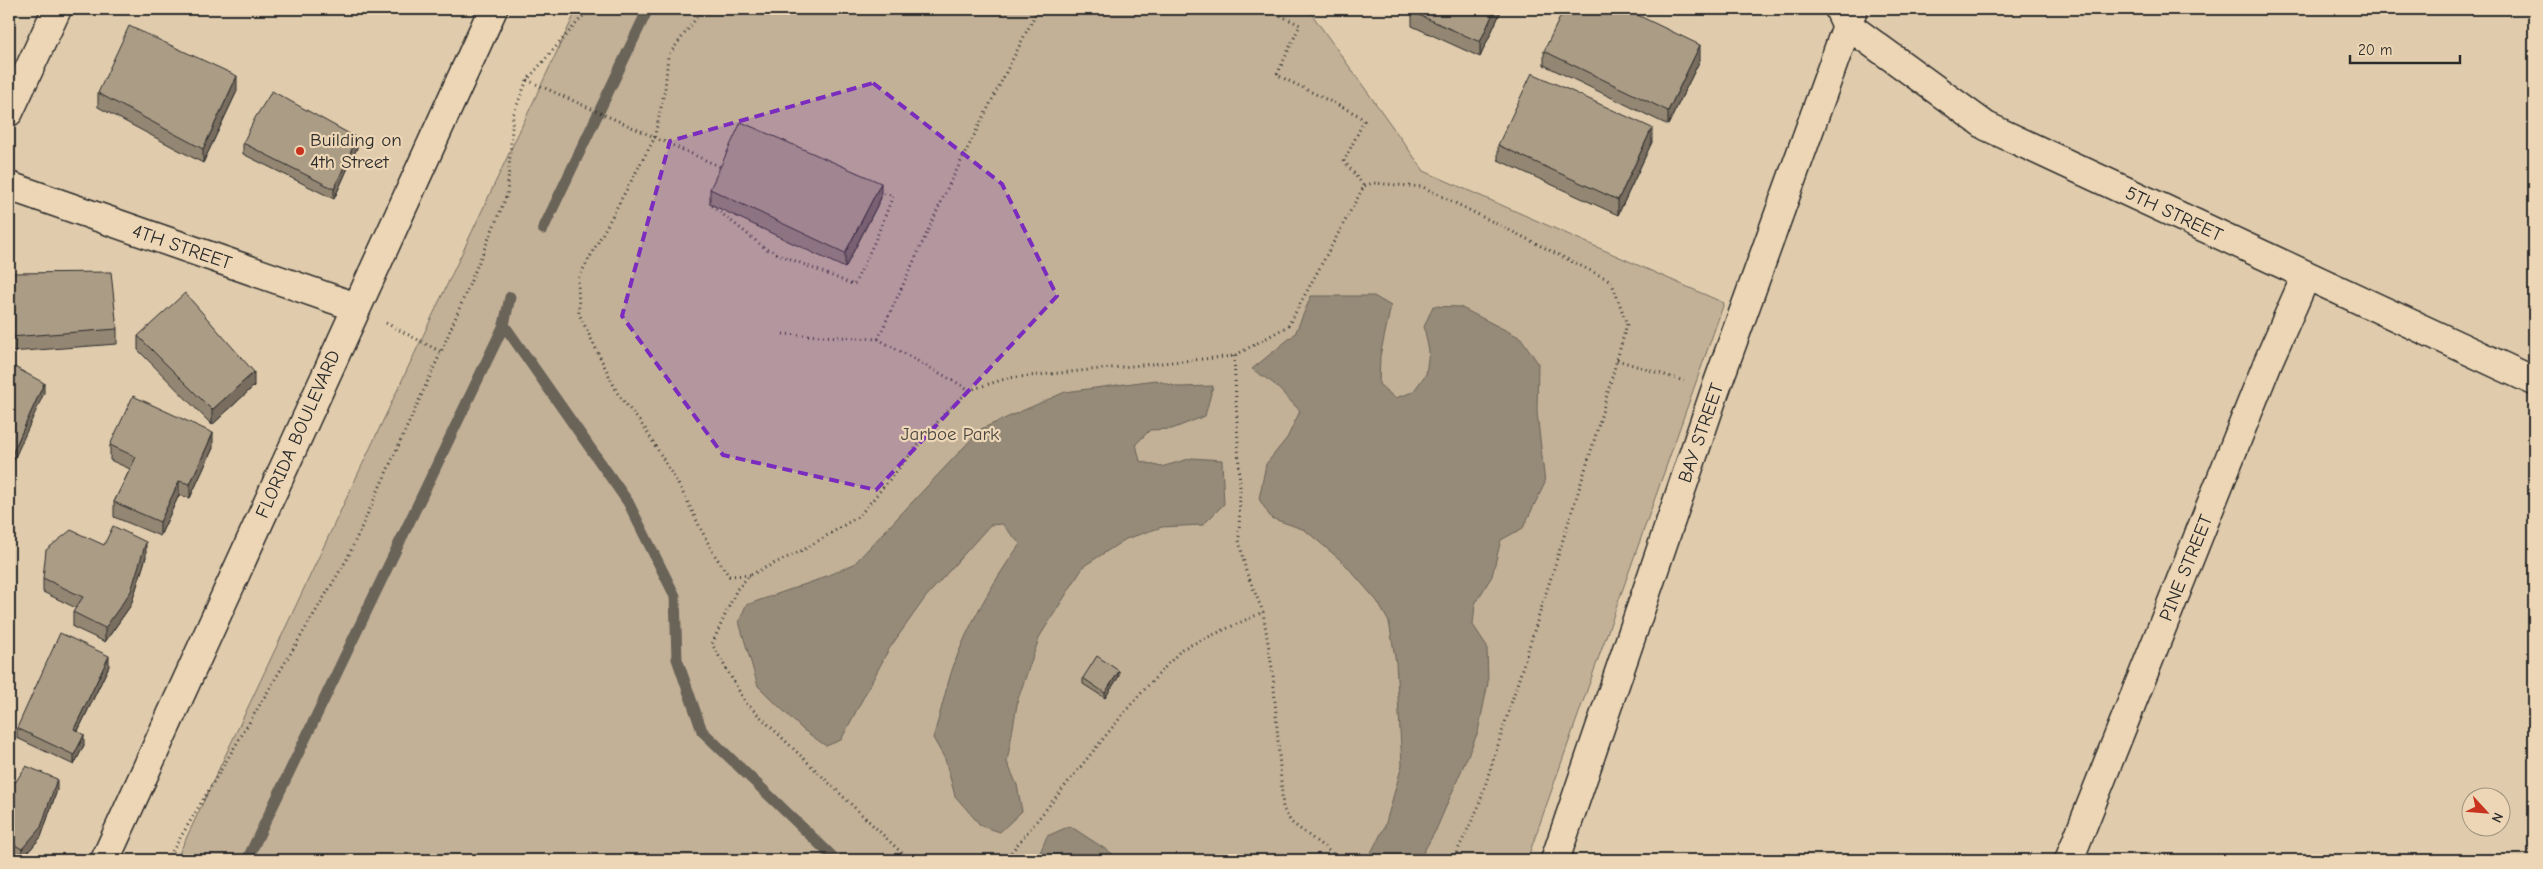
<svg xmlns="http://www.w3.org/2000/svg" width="2543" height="869" viewBox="0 0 2543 869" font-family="'Comic Neue',sans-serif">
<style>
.green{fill:#c2b197;stroke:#766e61}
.water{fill:#968a78;stroke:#6b6459}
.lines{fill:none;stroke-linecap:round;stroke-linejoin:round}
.stream{stroke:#6b6459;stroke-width:11}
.street-casing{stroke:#2b2b2b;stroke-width:31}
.secondary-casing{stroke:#2b2b2b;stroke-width:31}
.path{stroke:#2b2b2b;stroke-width:3;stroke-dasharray:1 4;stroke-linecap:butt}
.street{stroke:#ecd6b5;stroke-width:28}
.secondary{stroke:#ecd6b5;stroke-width:28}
.wall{fill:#938673;stroke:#2b2b2b}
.shaded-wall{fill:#786d5e;stroke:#2b2b2b}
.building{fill:#ab9c86;stroke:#2b2b2b}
.marked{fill:#7b2cbf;fill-opacity:0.2;stroke:#7b2cbf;stroke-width:4;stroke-dasharray:10 6;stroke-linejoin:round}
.poi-dot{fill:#c8321e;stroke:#ecd6b5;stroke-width:2}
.labels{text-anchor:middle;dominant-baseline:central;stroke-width:4.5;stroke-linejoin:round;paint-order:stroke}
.poi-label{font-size:19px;fill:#2b2b2b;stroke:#ecd6b5;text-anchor:start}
.street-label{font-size:19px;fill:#2b2b2b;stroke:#ecd6b5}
.park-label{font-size:19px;fill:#494641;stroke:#ecd6b5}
</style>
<rect width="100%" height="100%" fill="#e0ccad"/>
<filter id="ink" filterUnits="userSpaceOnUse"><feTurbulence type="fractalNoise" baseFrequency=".02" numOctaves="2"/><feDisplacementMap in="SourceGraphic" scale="10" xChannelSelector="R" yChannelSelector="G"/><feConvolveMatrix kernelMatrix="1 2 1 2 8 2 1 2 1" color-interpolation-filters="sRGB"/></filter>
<g filter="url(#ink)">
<!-- green -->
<path class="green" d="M577,9H1308L1424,171L1724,303L1527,860H176Z"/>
<!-- water -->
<g class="water">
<path d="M1311,296H1374L1391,306L1380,356L1379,384L1395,398L1413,392L1426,374L1429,351L1424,327L1433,306L1460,307L1521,338L1538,363L1537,412L1545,483L1523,528L1501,540L1492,576L1475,604L1473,625L1487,646L1488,683L1478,732L1436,830L1419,860H1367L1385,826L1402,765L1396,663L1389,622L1377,601L1344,563L1305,530L1271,518L1259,499L1266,464L1287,438L1300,411L1273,383L1252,369L1295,334Z"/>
<path d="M1155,380L1178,387L1213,386L1205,416L1172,429L1150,430L1136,444L1140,461L1161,467L1192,458L1222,460L1224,504L1203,525L1162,527L1126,539L1084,566L1040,636L1018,699L1007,762L1017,785L1022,811L1000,832L981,826L955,796L945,759L933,738C940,715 945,692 952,670C967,626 993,582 1020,544L1002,524L990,525L925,598L889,649L841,740L826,746L802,729L758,686L739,622L746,605L817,580L854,564L981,429L1065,392Z"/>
<path d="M1070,826L1122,860H1037L1047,836Z"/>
</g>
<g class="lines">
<!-- stream -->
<g class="stream">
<path d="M543,229L648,9"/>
<path d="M510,297L504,325L628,502L675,596L677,659L702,731L836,860"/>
<path d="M247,860L504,325"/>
</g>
<!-- street casing -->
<g class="street-casing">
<g id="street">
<path d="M1839,9L1846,24L1986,126L2534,381"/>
<path d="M9,112L57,9"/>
<path d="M9,186L356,307"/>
<path d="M1555,860L1715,391L1853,9"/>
<path d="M2069,860L2268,362L2306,276"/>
</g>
</g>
<!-- secondary casing -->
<g class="secondary-casing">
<path id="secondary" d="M105,860L493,9"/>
</g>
<!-- path -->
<g class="path">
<path d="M703,9L668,56L665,89L654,139L578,279L579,314L618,394L646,430L681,489L712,551L729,576L750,575"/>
<path d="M1267,9L1300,25L1277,75L1358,115L1364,121L1344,161L1364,186"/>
<path d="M527,80L723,168"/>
<path d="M711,202L710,204L766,249L854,285L875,241L893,196L877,190"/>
<path d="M386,323L441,352"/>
<path d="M783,334L878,339L970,390"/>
<path d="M878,339L949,185L1038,9"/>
<path d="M1234,356L1240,487L1239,540L1246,571L1263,612L1273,674L1283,808L1291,822L1341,860"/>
<path d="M1617,360L1684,381"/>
<path d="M167,860L347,559L441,352L507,195L513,115L527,80L589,9"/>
<path d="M909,860L746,703L712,644L737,589L750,575L805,549L859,516L946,412L970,390L1008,378L1234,356L1288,326L1364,186L1373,183L1423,187L1611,281L1627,324L1592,448L1478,808L1453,860"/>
<path d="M1005,860L1133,702L1182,649L1263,612"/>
</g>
<!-- street -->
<use href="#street" class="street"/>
<!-- secondary -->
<use href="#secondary" class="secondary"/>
</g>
<!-- wall -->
<g class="wall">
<path d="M1502,9L1480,57L1412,26V12Z"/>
<path d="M1544,51L1700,60L1668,125L1544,65Z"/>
<path d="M237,91L203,163L98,107V93Z"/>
<path d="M1652,142L1618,215L1498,160V145Z"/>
<path d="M243,143L357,148L334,199L243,154Z"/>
<path d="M710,189L881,198L845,268L710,204Z"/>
<path d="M9,273L117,329V344L10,352L9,317Z"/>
<path d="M138,336L254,386L212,425L138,350Z"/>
<path d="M110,445L213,448L190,498L179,495L160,536L114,517V502L130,469L110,460Z"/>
<path d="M104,545L146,557L131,605L105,642L73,627V612L76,608L43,592V578Z"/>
<path d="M109,666L78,731L84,745L74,765L17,738V728Z"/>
<path d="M1119,676L1105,698L1083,684V678Z"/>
<path d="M9,780L15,783L57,790L41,837L22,859L9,852Z"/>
</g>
<!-- shaded-wall -->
<g class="shaded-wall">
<path d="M1495,9H1502L1480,57V42Z"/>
<path d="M1700,45V60L1668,125V111Z"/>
<path d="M237,76V91L203,163V149Z"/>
<path d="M1652,128V142L1618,215V200Z"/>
<path d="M357,138V148L334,199V189Z"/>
<path d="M881,183V198L845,268V253Z"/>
<path d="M254,372V386L212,425V410Z"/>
<path d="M44,383V393L9,471V461Z"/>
<path d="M213,433V448L190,498V484Z"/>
<path d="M179,481V495L160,536V522Z"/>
<path d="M146,542V557L131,605L105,642V628Z"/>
<path d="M109,656V666L74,739V729Z"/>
<path d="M1119,671V676L1105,698V693Z"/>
<path d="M84,735V745L74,765V755Z"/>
<path d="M57,779V790L41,837L22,859V849Z"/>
</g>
<!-- building -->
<g class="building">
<path d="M1414,9H1495L1480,42L1412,12Z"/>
<path d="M1564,9H1625L1700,45L1668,111L1544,51Z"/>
<path d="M129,26L237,76L203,149L98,93Z"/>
<path d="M1532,73L1652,128L1618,200L1498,145Z"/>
<path d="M272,91L357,138L334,189L243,143L255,118Z"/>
<path d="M741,122L881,183L845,253L710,189Z"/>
<path d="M111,272L117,329L10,337L9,273Z"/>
<path d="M185,293L254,372L212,410L138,336Z"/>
<path d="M9,364L44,383L9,461Z"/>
<path d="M133,396L213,433L190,484L179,481L160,522L114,502L136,457L110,445Z"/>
<path d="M113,526L146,542L131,591L105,628L73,612L83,597L43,578L46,550L71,530L104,545Z"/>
<path d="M60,633L109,656L74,729L84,735L74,755L17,728Z"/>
<path d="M1097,656L1119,671L1105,693L1083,678Z"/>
<path d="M26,766L57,779L41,827L22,849L9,842V780L15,783Z"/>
</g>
</g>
<!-- marked area -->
<path class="marked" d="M873,83L1002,184L1057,296L876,490L723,455L622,316L670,141Z"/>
<!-- markers -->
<circle class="poi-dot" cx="300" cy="151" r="5"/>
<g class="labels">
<!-- poi labels -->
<g class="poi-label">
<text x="310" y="140">Building on<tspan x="310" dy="22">4th Street</tspan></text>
</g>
<!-- street labels -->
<g class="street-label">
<text transform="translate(2174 214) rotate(25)">5TH STREET</text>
<text transform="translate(182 247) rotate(19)">4TH STREET</text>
<text transform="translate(1701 433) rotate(-71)">BAY STREET</text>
<text transform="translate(298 434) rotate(-66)">FLORIDA BOULEVARD</text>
<text transform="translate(2186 568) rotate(-68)">PINE STREET</text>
</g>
<!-- park labels -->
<g class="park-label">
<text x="950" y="434">Jarboe Park</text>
</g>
</g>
<!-- margin -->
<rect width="2543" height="869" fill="none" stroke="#ecd6b5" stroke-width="30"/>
<rect x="15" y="15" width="2513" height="839" fill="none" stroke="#2b2b2b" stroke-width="2" filter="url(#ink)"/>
<!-- north arrow -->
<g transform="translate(2486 812) rotate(116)"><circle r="24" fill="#ecd6b5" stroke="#9f927e"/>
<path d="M0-4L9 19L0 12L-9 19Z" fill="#c8321e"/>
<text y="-8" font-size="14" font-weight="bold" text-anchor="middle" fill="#2b2b2b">N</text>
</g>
<!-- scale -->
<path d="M2350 55v8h110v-8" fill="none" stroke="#2b2b2b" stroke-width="2.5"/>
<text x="2358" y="55" font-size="15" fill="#2b2b2b" stroke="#ecd6b5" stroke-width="4" paint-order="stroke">20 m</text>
</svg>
